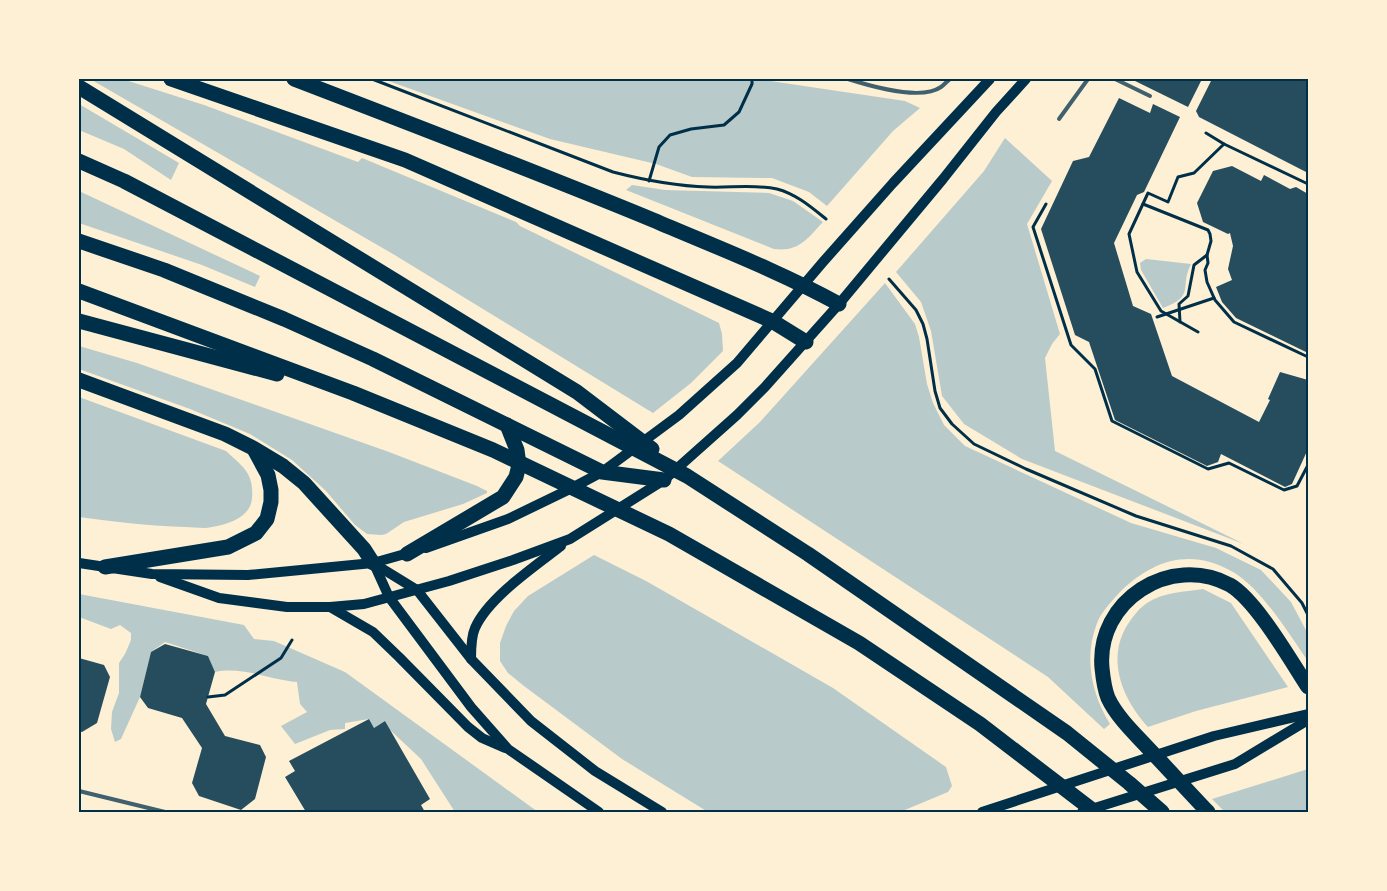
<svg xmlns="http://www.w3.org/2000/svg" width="1387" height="891" viewBox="0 0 1387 891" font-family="'Sofia Sans Condensed',sans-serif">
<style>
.green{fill:#b9caca}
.building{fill:#264d5e}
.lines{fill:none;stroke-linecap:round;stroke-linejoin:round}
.path{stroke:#003049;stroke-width:3}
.service{stroke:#3f606c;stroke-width:4}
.secondary{stroke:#003049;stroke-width:10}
.motorway{stroke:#003049;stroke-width:15}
.neatline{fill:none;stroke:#003049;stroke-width:2}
</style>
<rect width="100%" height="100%" fill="#fdf0d5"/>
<!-- green -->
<g class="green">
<path d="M90,79H122L204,105L358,162L362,158L516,222L520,226L719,323L722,334L723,351L691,383L653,413L393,254Z"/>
<path d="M383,79H757L905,101L920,108L893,131L827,206L809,192L772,178L692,177L656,164L550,139Z"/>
<path d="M79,104L179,163L171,180L124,149L79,130Z"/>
<path d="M1005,138L1052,181L1027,224L1060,334L1052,344L1045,358L1055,451L1244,544L1022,459L964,424L942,396L931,331L921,302L896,272L984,171Z"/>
<path d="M632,185L665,190L769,193L793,201L823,222C807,239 799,252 774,249L626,190Z"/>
<path d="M79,191L260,276L255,287L202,265L79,223Z"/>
<path d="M1146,259L1191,264C1179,287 1196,296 1163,308L1141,270L1140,263Z"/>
<path d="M885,283L915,324L919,337L927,384L933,403L944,425L965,446L1131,523L1216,548L1261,570L1291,602L1308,634V661C1288,633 1262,589 1233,572C1191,547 1152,560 1120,592C1111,602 1100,613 1096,626C1084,659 1092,695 1110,724L1104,729L1048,677L718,461L760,422Z"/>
<path d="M79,346L137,363L389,452L477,486L487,491V493L463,504L404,522L386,534L381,535L367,534L355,525L326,491L292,460L250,434L190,409L79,369Z"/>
<path d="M79,397L226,451C243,467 254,473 252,498C251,517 229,524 212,527C204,529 194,527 186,527C150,526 115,522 79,517Z"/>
<path d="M594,555L646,581L833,688L946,767L952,786L948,792L900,812H708L622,759L524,686L508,673L500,661V643L506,626L514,611L528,596Z"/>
<path d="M1203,589L1231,603L1288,687L1196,711L1148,727C1124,701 1107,663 1125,629C1131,619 1137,610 1147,603C1164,592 1184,592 1203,589Z"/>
<path d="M79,594L244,625L254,639L274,641L345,672L538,812H455L421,759L389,729L385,721L374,728L369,719L345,723V729L330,730L295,744L281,726L307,712L300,704L297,682C269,680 243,666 215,672L208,656L165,642L151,652L140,697L121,739L115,742L111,729L112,712L119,693V663L125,654L131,640V633L120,625L111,629L79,617Z"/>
<path d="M1308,769V812H1225L1212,799Z"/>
</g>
<!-- building -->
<g class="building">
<path d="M1131,79H1197L1201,81L1188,107Z"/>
<path d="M1212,79H1308V173L1199,117L1196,111Z"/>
<path d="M1119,98L1150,113L1153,104L1180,117L1144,192L1137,195L1114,243L1133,306L1151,314L1172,376L1259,422L1270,400L1268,399L1280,372L1308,380V449L1292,484L1285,487L1221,454L1218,462L1207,466L1115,420L1089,342L1075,335L1041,229L1073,161L1089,157Z"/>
<path d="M1232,166L1261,181L1264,175L1290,189L1296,187L1308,194V353L1236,318L1222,302L1216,287L1232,280L1228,269L1233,246L1230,233L1228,234L1203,222L1197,203L1213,171Z"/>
<path d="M165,644L208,656L215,672L206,704L225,736L260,745L266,757L255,799L241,810L199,796L192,783L202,748L182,718L148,708L140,697L151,652Z"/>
<path d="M79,658L104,665L110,677L97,723L82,732L79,731Z"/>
<path d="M369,719L374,728L385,721L430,799L421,805L425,812H306L285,777L295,771L289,761Z"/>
</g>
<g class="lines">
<!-- path -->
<g class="path">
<path d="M372,79L613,172C644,180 675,186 708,187C730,188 755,184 777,189C796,194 811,207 826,219"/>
<path d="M1224,144L1308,184"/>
<path d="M649,181L659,147L670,135L691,129L724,125L739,112L752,84V79"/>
<path d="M1046,204L1033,227L1071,345L1095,369L1112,421L1208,469L1229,463L1284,490L1297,486L1308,465"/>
<path d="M1143,204L1208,230L1210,234L1211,241L1207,255L1208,263L1205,270L1207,282L1215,300L1234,322L1308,357"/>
<path d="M889,279L916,310L923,324L927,339L935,391L940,408L952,424L974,444L1026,469L1136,516L1231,546L1273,569L1302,603L1308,615"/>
<path d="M1157,317L1214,298"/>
<path d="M1180,322L1179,304L1188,296L1194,265L1207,255"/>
<path d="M1198,332L1161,311L1137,272L1129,234L1148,193L1168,202L1178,177L1194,173L1224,144L1206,133"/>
<path d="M1308,493V479"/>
<path d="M208,697L225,695L281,658L292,640"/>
</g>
<!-- service -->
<g class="service">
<path d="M848,79C870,86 921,101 941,87C944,85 947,81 950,79"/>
<path d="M1115,79L1150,96"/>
<path d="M1059,119L1088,79"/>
<path d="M79,791L165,812"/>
</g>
<!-- secondary -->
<g class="secondary">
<path d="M426,548L508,519L570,489L602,472L679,415L737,363L823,262L893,183L990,79"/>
<path d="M79,563L152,574L248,575L373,563L412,552"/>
<path d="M373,563L417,590L471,659L531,721L595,771L662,812"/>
<path d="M374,564L389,597L471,707L508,749L599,812"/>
<path d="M160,577L219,598L287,607H330L364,604L449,581L513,560L570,539L664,480L737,415L765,387L839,304L943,179L996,112L1026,79"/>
<path d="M330,607L373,632L399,657L468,727L482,738L505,748"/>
<path d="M471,659C471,649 471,637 475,628C488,598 535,566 561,546"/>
<path d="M982,812L1214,736L1308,714"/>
<path d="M1082,812L1235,764L1308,720"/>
</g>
<!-- motorway -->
<g class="motorway">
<path d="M171,79L405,160L772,321L806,342"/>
<path d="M294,79C414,125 534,171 653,220C716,247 779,271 839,304"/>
<path d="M79,87L577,392L652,449"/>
<path d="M79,161L124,181L687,476L808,554L1067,733L1129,783L1162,812"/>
<path d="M79,241L164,270L284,319L373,359L602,472L664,480"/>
<path d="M79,291L353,393L493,450L669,534L859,643L980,724L1095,812"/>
<path d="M79,321L277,374"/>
<path d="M79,380L225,434L253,448L283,466L304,483L364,549L373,563"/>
<path d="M407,554L503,497L516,477L519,465L517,450L507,425"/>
<path d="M105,567L228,547L256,533L267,519L271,502V490L268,475L255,451"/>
<path d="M1208,812C1188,791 1168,769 1148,748C1134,733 1117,717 1108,698C1104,688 1103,678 1102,668C1096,601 1170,553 1230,585C1256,600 1291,661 1308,687"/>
</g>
</g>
<!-- border -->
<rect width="1387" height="891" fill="none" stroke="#fdf0d5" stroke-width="160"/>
<rect x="80" y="80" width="1227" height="731" class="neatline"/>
</svg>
